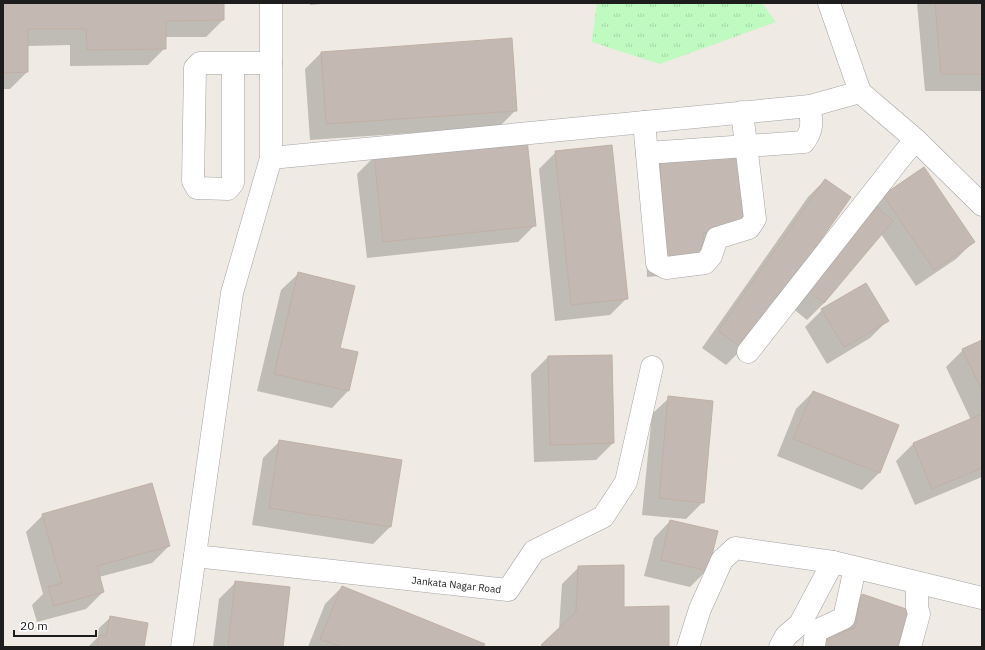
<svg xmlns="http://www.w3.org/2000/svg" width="985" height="650" viewBox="0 0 985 650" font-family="'IBM Plex Sans',sans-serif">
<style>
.park{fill:url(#park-tufts)}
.shadow{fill:#0003}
.building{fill:#c3b9b2;stroke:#c1b0a5}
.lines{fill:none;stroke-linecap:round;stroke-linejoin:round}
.minor-casing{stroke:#a4a4a4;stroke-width:23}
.minor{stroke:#fff;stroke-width:22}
.labels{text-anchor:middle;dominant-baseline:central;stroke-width:4;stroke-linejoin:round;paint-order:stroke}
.street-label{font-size:10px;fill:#1d1d1d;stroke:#fff}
</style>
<defs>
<pattern id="park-tufts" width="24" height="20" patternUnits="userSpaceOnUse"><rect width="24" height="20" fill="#bffac1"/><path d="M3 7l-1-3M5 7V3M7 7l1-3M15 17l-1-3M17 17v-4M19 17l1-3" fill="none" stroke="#a4d6a5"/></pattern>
</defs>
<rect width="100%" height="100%" fill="#efeae3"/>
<!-- park -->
<path class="park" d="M597,3H762L776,22L660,64L592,42Z"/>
<!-- shadow -->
<g class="shadow">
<path d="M3,3H223V20L206,37H165V48L148,65L70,66V45L27,46V72L10,89H3Z"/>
<path d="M310,3H333L310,5Z"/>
<path d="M917,3H982L981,91H925Z"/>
<path d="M322,52L516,110L499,127L310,140L305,69Z"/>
<path d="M556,152L627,298L610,315L555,321L539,169Z"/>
<path d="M374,157L535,225L518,242L367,258L357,174Z"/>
<path d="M661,160L748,219L685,274L647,277L644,177Z"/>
<path d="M825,180L743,348L726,365L702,348L808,197Z"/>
<path d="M883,195L973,242L956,259L916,286L881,234L824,303L807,320L791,307L869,217L866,212Z"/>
<path d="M298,274L339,349L357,353L348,391L332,408L257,391L281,290Z"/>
<path d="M822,310L887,321L870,338L827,364L805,327Z"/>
<path d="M982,341V477L915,505L896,461L913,444L971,420L946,367L963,350Z"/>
<path d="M611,356L613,443L596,460L534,462L531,374L548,357Z"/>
<path d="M813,392L898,426L879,473L862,490L777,456L796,409Z"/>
<path d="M669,398L703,502L686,519L642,515L652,414Z"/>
<path d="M280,441L400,460L390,527L373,544L252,525L263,458Z"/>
<path d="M43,515L169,546L152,563L99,577L103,592L86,609L37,622L32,605L43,594L26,532Z"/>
<path d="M670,521L707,570L690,587L644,576L654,538Z"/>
<path d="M579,567L623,608L668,647H541L559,629L562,584Z"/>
<path d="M236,582L282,647H213L219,599Z"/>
<path d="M342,587L482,647H308L325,604Z"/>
<path d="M862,595L902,647L841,633L845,612Z"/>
<path d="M110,618L143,647H88L98,637L99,628Z"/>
</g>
<!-- building -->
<g class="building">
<path d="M3,3H224V20L166,21V49L87,50L86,29H28V72L3,73Z"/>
<path d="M935,3H982V74H941Z"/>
<path d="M512,38L517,111L326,124L321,52Z"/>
<path d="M527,139L536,226L383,242L374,156Z"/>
<path d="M612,145L628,299L571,305L555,151Z"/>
<path d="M742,149L749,219L712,232L703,233V257L664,261L660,159Z"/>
<path d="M924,167L975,242L934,270L883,195Z"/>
<path d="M825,179L851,197L744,349L718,331Z"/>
<path d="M877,207L893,221L824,303L807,290Z"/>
<path d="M298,272L355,286L340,348L358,352L349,391L274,374Z"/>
<path d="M866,283L889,321L844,347L821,309Z"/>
<path d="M982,340V391L962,349Z"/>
<path d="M612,355L614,443L550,445L548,356Z"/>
<path d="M813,391L899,425L880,473L793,439Z"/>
<path d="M668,396L713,401L704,503L659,498Z"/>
<path d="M982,414V468L932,489L913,443Z"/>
<path d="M279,440L402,460L391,527L269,508Z"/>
<path d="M152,483L170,546L97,566L104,592L54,606L48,587L62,583L42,514Z"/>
<path d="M670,520L718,531L708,571L661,560Z"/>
<path d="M624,565V607L669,606V647H543L541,645L576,612L578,566Z"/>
<path d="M235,581L290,587L283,647H228Z"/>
<path d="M342,586L485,644L483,647H341L320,639Z"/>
<path d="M862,594L915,612L903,647H824L821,638L855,628Z"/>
<path d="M110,616L148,623L144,647H97L99,635L106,636Z"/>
</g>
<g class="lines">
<!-- minor casing -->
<g class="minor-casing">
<g id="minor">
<path d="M829,3L860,92L916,140L982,205"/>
<path d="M233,63V183L228,189L197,188L193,181L195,68L200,63H271"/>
<path d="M644,122L657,263L666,268L705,263L711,256L717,238L749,228L755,219L742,112"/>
<path d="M647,153L804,142C814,128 811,122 810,106"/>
<path d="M271,158L810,106L860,92"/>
<path d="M748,352L905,152L916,140"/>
<path id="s1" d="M195,556L508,590L534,551L603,517L626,482L652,367"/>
<path d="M182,647L232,293L271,158V3"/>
<path d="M688,647L700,609L722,560L735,548L833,562L982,598"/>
<path d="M780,647L786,636L800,624L833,562"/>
<path d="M814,647L816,631L844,618L855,568"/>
<path d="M910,647L919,614L917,607V583"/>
</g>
</g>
<!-- minor -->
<use href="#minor" class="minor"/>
</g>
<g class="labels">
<!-- street labels -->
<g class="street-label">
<text stroke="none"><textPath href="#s1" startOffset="263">Jankata Nagar Road</textPath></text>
</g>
</g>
<!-- border -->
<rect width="985" height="650" fill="none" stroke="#1d1d1d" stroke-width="8"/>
<!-- scale -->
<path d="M14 630v6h82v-6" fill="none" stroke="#1d1d1d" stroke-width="2"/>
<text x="20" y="630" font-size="12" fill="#1d1d1d" stroke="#ffffff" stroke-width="3" paint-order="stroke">20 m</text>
</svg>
